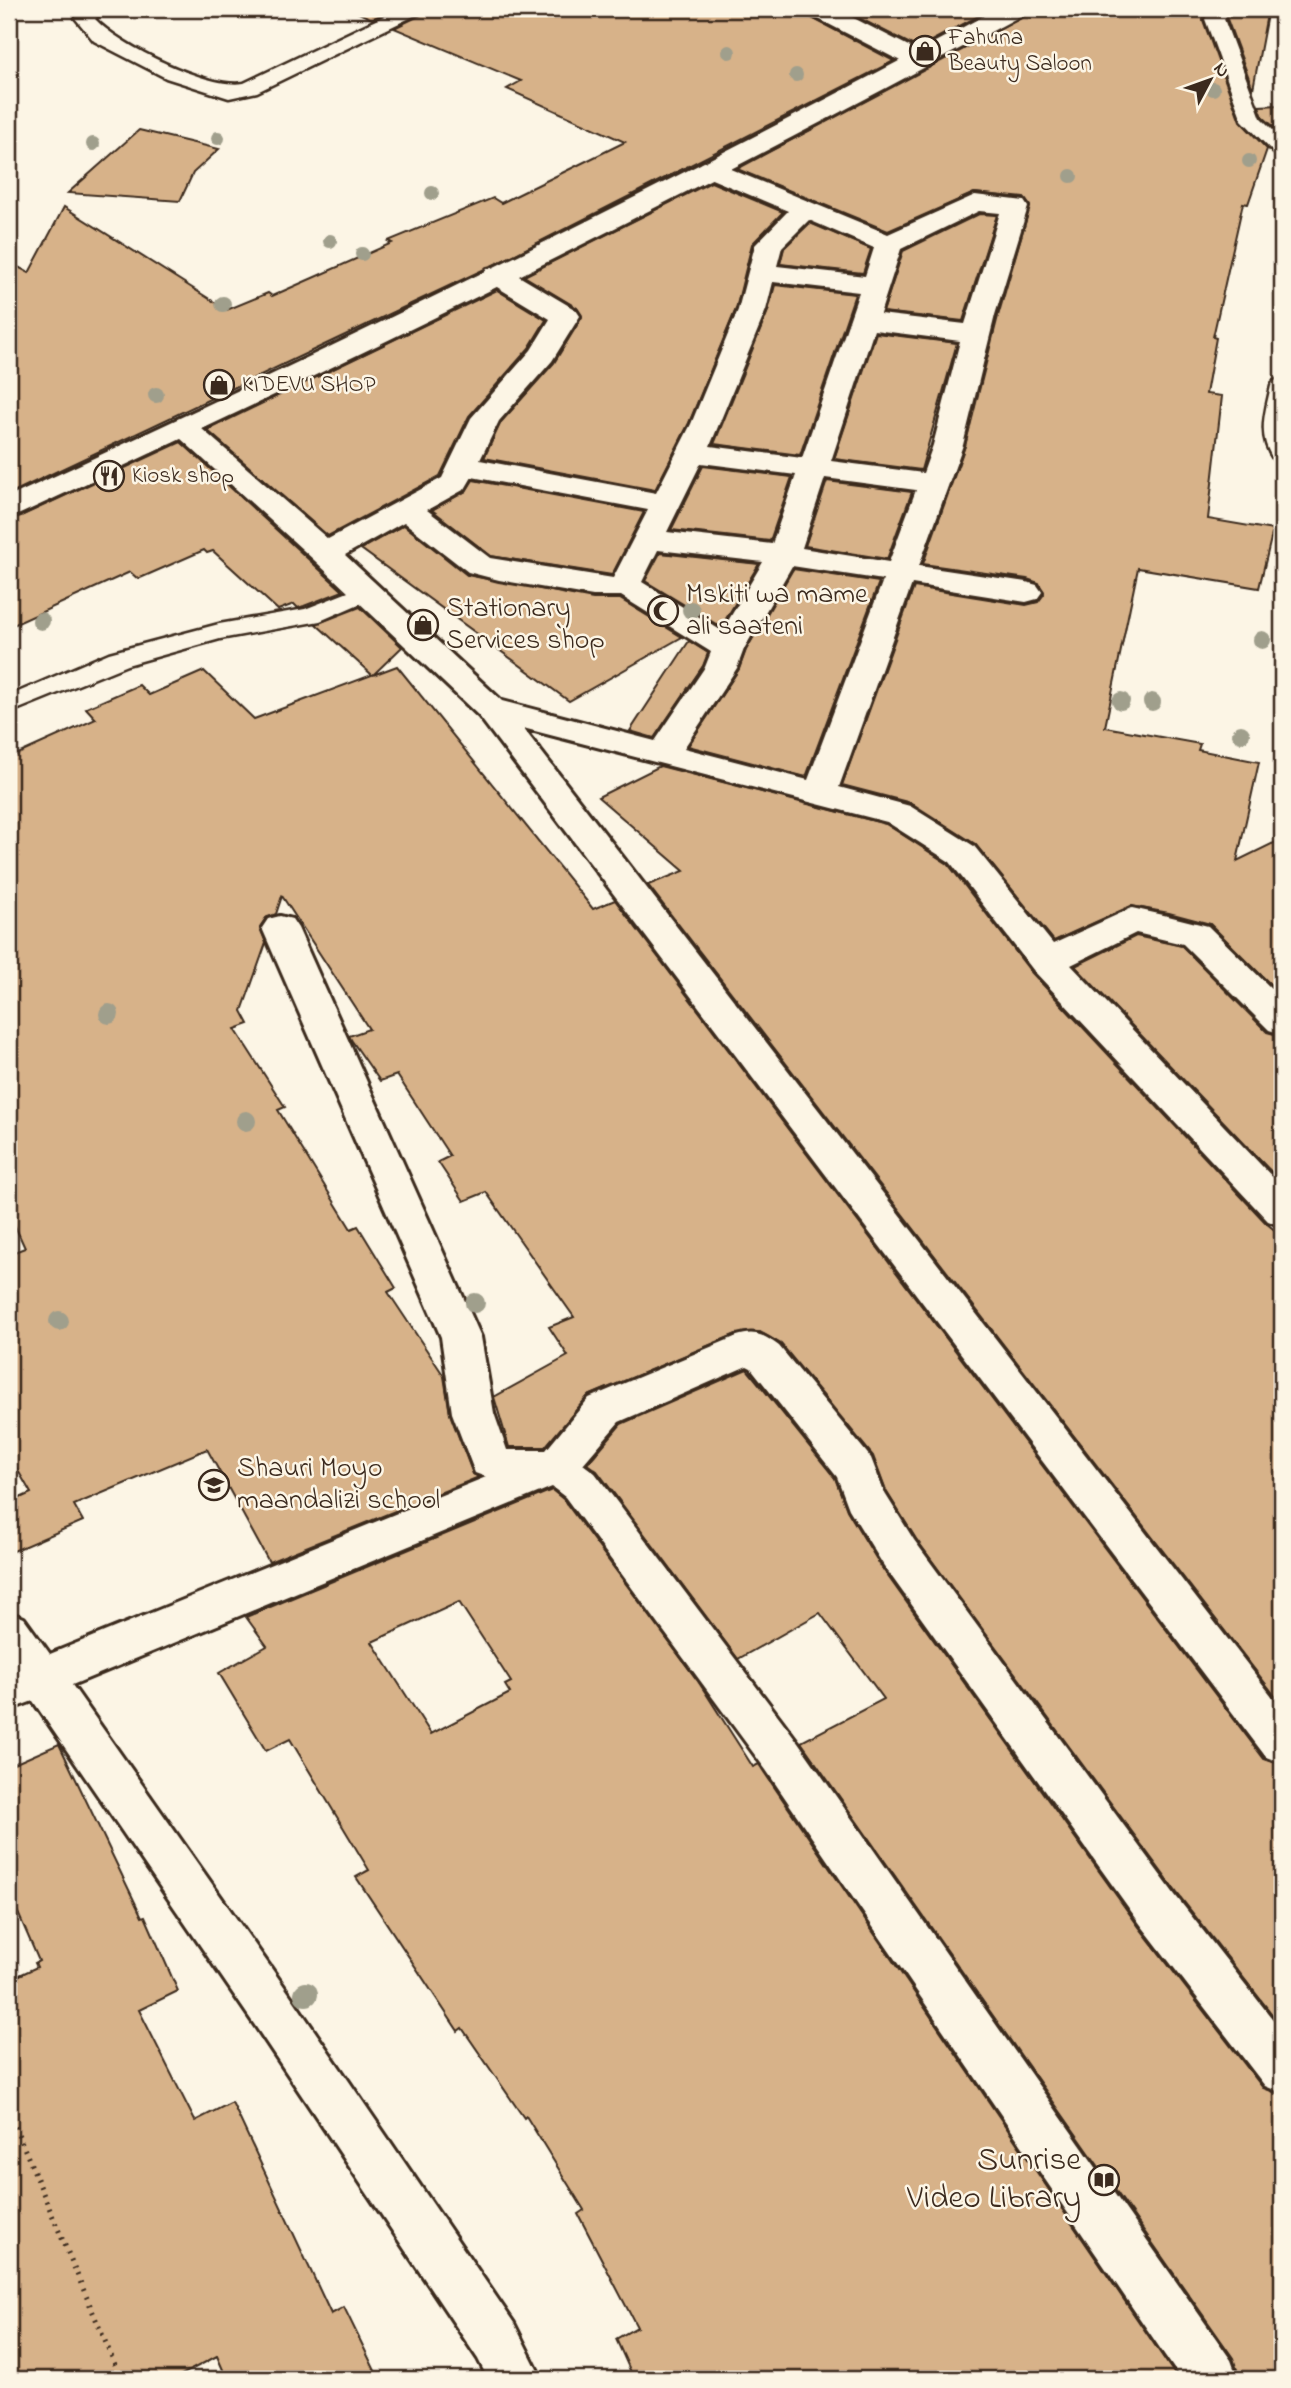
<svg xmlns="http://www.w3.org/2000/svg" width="1291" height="2388" viewBox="0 0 1291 2388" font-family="'Indie Flower',sans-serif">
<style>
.building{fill:#d7b289;stroke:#3b2a1e;stroke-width:2;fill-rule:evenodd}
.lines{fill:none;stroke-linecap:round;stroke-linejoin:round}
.service-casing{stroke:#3b2a1e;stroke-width:5}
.minor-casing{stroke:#3b2a1e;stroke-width:6}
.tertiary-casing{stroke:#3b2a1e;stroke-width:6}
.path{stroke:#3b2a1e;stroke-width:5;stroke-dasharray:2 6;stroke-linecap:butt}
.service{fill:#fcf5e5;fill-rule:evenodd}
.minor{fill:#fcf5e5;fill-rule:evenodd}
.tertiary{fill:#fcf5e5;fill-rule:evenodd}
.tree{fill:#a09f8c}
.labels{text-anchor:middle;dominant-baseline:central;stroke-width:5;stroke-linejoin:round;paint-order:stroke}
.far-poi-label{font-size:23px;fill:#3b2a1e;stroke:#fcf5e5;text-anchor:start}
.poi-label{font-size:28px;fill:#3b2a1e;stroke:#fcf5e5;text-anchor:start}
.near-poi-label{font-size:33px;fill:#3b2a1e;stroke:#fcf5e5;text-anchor:end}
</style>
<rect width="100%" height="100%" fill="#fcf5e5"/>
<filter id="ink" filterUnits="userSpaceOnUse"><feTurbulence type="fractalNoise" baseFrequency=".0143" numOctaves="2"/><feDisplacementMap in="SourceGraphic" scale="14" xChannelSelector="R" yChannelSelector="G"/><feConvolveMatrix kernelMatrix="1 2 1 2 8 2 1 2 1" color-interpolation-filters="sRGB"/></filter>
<g filter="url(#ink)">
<!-- building -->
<g class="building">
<path d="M350,9H393L372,19Z"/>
<path d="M425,9H803L808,16L894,61L506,259L9,494V262L29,273L64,207L227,310L268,293L272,296L392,243L388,241L493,198L501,203L625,142L507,89L521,81L394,28L421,15Z"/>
<path d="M841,9H992L918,48Z"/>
<path d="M1030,9H1209L1203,20L1240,121L1267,149L1248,204L1243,203L1213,337L1216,338L1206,394L1222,396L1208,519L1273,530L1259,588L1138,568L1105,727L1200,744L1198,750L1259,762L1237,861L1282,839V996L1210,924L1169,913L1131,906L1054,941L975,844L911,803L842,785L914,587L1026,605L1038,602L1044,594L1039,583L1027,579L923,564L965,446L998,316L1030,206L1024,198L974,193L888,231L737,169L1025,16Z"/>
<path d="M1234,9H1268L1253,89L1227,19Z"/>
<path d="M1282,105L1274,127L1263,117L1259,106Z"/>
<path d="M139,130L219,149L193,173L180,201L68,193Z"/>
<path d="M711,182L783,212L752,244L736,309L689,423L655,490L484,458L501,422L554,363L582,317L577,308L524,276Z"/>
<path d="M979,214L997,215L963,321L883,312L903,251Z"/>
<path d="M810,223L871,249L863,273L780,264L784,248Z"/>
<path d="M775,285L855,294L800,455L714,444L768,311Z"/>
<path d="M497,290L546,320L529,348L469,416L440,476L328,536L207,430Z"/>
<path d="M876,333L957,343L921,470L834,459Z"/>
<path d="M181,442L343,591L304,606L298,608L294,604L278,610L213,551L207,553L204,550L138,579L130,572L9,627V519L21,516Z"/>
<path d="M703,466L792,477L770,541L671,530Z"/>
<path d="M473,480L644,512L612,575L491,556L432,510L466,491Z"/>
<path d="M827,481L912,492L887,559L805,546Z"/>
<path d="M404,525L467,575L593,599H620L682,637L569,701L361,549Z"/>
<path d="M660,553L759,564L721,627L645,581Z"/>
<path d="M793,569L879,582L806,777L688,746L739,669L746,650Z"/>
<path d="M360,607L402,647L373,675L397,666L593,909L615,900L1264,1759L1282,1765V2027L1177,1893L916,1539L886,1491L873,1456L781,1344L760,1332L736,1334L588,1396L545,1447H509L494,1397L568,1356L549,1327L574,1317L486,1192L464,1201L438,1162L450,1156L397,1075L380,1081L352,1041L349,1036L369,1029L282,896L276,914L266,918L260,927L266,943L242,1011L249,1024L235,1029L285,1107L278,1110L351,1229L358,1226L396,1288L388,1292L444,1376L450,1414L473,1474L479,1477L269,1562L207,1449L74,1505L83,1521L9,1553V1503L31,1493L9,1455V1254L25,1248L9,1213V758L96,719L86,708L139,685L149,695L204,671L254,719L372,675L316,624Z"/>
<path d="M689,641L708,653L703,666L654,738L630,731Z"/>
<path d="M660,766L886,824L948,864L1032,973L1266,1223L1282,1236V1705L648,885L684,871L598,797Z"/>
<path d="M1136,936L1182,946L1267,1032L1282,1036V1183L1075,966Z"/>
<path d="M747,1369L835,1478L847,1510L882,1568L1139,1927L1263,2088L1282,2095V2379H1240L1233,2358L801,1742L884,1699L820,1613L738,1659L597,1471L587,1464L621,1424Z"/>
<path d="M552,1490L563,1499L698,1681L753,1767L759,1764L764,1772L1178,2379H634L616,2339L637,2327L578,2214L584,2210L526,2116L524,2118L462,2028L458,2031L356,1877L369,1870L290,1739L266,1751L219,1673L267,1646L246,1617ZM459,1602L511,1682L505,1685L510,1693L431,1734L372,1642Z"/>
<path d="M59,1744L142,1917L145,1916L178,1991L139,2010L195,2121L232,2102L331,2314L344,2307L379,2379H227L217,2356L174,2379H9V1980L37,1967L35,1963L39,1961L9,1892V1766Z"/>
</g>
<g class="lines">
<!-- service casing -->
<g class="service-casing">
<g id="service">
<path d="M84,9H105L95,19C119,45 209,90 244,83L399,9H422L420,13L257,92L229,98L166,78L94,41L75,18Z"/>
<path d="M1212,9H1231L1224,19L1261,118L1282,139V156L1275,154L1242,120L1205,19Z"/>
<path d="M1282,379V462L1274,460C1257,436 1265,413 1271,386L1274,381Z"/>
<path d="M366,585L375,587L378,592L375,597L320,621L220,639L127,665L9,713V696L109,653L219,624L305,609Z"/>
</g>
</g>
<!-- minor casing -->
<g class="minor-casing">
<g id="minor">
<path d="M806,9H836L928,56L931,61L928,66L919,68L910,66L809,14Z"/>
<path d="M711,161L888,234L975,195L1024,201L1028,207L995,315L963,445L919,566L1026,582L1037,585L1042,592L1037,599L1026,602L912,584L839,787L910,806L974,846L1053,944L1132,908L1168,916L1208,926L1282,999V1034L1269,1030L1183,944L1136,933L1071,965L1282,1187V1226L1268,1221L1034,971L950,862L887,822L523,728L1282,1709V1763L1266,1757L479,716L314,560L169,428L174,422L184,419L194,422L328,539L442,478L471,418L531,350L550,319L487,281L483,275L487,269L497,267L507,269L576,310L580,316L552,361L499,421L480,460L656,493L691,424L738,310L755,245L788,211L702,175L698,169L702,163ZM979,211L1000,213L965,324L880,314L901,249ZM809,220L874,248L865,276L777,266L782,247ZM773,282L859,292L802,458L710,446L766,310ZM874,330L960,341L933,445L923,473L831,461ZM701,463L796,475L772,544L667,532ZM472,477L648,510L613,578L490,558L427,510L465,489ZM825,478L916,490L889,562L802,548ZM404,522L468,572L499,580L593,596H621L711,652L705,667L655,741L502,701L345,555ZM658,550L763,562L722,631L642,582ZM792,566L883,580L808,780L684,748L737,668L744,649Z"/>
<path d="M280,916L292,919L298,928L481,1337L494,1413L507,1450H546L589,1398L737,1336C755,1330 764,1335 779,1346L871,1458L884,1492L914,1540L1175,1895L1282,2031V2093L1265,2086L1141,1925L884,1566L849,1509L837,1477L751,1368L747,1366L619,1422L583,1464L595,1473L798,1742L1231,2360L1238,2379H1181L766,1770L565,1497L552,1487L72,1685L288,1992L514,2323L542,2379H488L478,2359L254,2024L33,1701L9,1710V1671L11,1670L9,1666V1612L24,1618L50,1654L486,1477L475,1473L452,1413L441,1337L262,928L268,919Z"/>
</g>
</g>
<!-- tertiary casing -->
<g class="tertiary-casing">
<path id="tertiary" d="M997,9H1027L1024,14C695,193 359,358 20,514L9,517V497C343,344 673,183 997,9Z"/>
</g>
<!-- path -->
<path class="path" d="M9,2112L121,2379"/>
<!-- service -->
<use href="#service" class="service"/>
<!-- minor -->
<use href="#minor" class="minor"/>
<!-- tertiary -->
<use href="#tertiary" class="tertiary"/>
</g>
<!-- trees -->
<g class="tree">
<circle cx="729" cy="52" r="7"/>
<circle cx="796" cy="75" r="7"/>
<circle cx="1213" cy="89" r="7"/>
<circle cx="218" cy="138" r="7"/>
<circle cx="93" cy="144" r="7"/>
<circle cx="1249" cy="161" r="7"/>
<circle cx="1071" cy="176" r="7"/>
<circle cx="432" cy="193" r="7"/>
<circle cx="330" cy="241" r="7"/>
<circle cx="362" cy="254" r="7"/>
<circle cx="223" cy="304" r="8"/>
<circle cx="156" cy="395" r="8"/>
<circle cx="691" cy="610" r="9"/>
<circle cx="41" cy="621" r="9"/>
<circle cx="1262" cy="640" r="9"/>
<circle cx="1121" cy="701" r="9"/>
<circle cx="1152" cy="702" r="9"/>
<circle cx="1241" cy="734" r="9"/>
<circle cx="109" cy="1014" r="10"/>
<circle cx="246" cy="1121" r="10"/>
<circle cx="475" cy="1303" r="10"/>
<circle cx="59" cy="1321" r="10"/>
<circle cx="306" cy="1994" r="12"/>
</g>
</g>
<!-- icons -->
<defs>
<g id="shop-ring" transform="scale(1.575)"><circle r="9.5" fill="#fcf5e5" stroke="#3b2a1e" stroke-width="1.5"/><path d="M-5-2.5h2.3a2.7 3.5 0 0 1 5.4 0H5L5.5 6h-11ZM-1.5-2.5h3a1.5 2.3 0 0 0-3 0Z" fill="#3b2a1e"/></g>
<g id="restaurant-ring" transform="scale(1.575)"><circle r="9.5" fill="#fcf5e5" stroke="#3b2a1e" stroke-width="1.5"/><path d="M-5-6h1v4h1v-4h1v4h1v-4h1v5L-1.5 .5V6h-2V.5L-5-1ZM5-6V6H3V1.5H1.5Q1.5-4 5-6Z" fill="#3b2a1e"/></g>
<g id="mosque-ring" transform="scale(1.575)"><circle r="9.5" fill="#fcf5e5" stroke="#3b2a1e" stroke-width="1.5"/><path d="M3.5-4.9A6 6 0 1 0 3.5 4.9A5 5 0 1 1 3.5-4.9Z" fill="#3b2a1e"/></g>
<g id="school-ring" transform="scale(1.575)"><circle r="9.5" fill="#fcf5e5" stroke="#3b2a1e" stroke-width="1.5"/><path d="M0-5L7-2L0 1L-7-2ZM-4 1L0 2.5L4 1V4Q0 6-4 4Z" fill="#3b2a1e"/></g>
<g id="library-ring" transform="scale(1.575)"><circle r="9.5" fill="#fcf5e5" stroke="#3b2a1e" stroke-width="1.5"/><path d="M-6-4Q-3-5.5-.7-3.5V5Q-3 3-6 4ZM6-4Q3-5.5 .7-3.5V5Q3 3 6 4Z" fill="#3b2a1e"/></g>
</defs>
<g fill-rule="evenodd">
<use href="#shop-ring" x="925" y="51"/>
<use href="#shop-ring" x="219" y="385"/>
<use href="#restaurant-ring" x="109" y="476"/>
<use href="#mosque-ring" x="663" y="611"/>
<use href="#shop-ring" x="423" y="625"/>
<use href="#school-ring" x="214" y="1485"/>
<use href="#library-ring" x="1104" y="2180"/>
</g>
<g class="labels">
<!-- far-poi labels -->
<g class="far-poi-label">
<text x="948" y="38">Fahuna<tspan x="948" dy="26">Beauty Saloon</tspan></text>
<text x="242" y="385">KIDEVU SHOP</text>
<text x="132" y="476">Kiosk shop</text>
</g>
<!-- poi labels -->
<g class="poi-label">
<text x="686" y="595">Mskiti wa mame<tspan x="686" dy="32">ali saateni</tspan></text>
<text x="446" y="609">Stationary<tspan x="446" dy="32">Services shop</tspan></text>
<text x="237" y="1469">Shauri Moyo<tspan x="237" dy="32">maandalizi school</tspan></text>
</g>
<!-- near-poi labels -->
<g class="near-poi-label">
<text x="1081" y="2161">Sunrise<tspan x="1081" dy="38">Video Library</tspan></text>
</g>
</g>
<!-- margin -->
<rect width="1291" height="2388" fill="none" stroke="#fcf5e5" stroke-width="35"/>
<rect x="18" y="18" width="1256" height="2353" fill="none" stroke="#3b2a1e" stroke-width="2.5" filter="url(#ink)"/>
<!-- north arrow -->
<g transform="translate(1210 80) rotate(49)" stroke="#fcf5e5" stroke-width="5" paint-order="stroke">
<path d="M0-5L12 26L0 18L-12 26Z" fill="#3b2a1e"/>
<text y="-10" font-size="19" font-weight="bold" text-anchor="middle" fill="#3b2a1e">N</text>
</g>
</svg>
